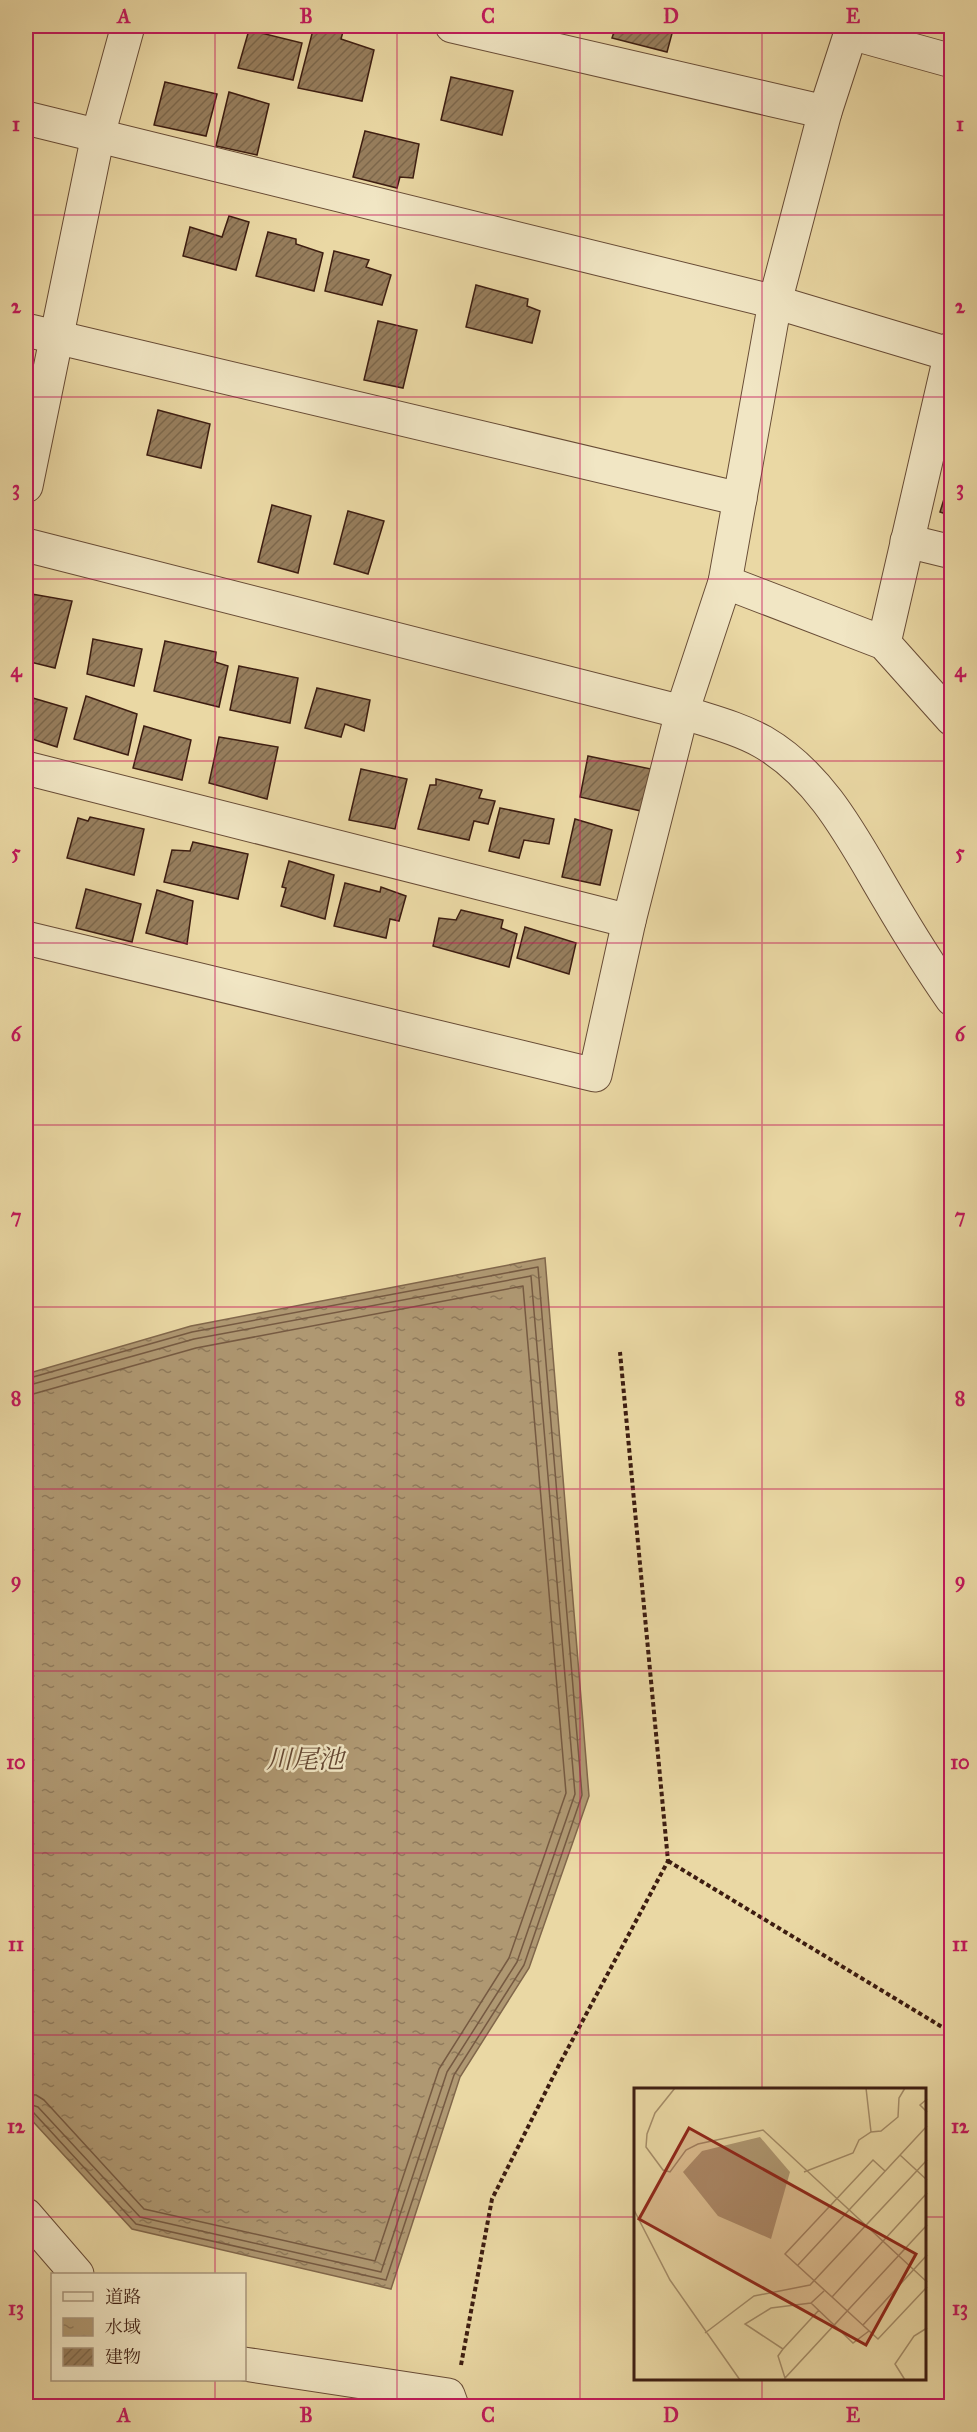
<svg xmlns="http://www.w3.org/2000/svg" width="977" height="2432" viewBox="0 0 977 2432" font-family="'IM FELL Great Primer','Noto Serif JP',serif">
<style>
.water{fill:url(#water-ripples);stroke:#81674b;stroke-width:1.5}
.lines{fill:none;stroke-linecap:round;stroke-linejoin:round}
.shore{stroke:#765a42;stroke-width:1.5}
.building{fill:url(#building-hatch);stroke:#3d1d11;stroke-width:1.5}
.minor-casing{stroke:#684c36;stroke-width:35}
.path{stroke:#3d1d11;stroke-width:4;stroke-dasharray:4.5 3;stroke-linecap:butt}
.minor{stroke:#f1e6c4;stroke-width:33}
.grid{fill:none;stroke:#c2185b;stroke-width:1.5;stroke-opacity:0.55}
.labels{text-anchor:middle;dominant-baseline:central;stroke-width:5;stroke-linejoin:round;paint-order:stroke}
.water-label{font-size:26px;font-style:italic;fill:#654833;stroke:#f1e6c4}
.inset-road{fill:none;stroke:#a58d69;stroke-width:1.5}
.view{fill:#8f2418;fill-opacity:0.15;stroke:#8f2418;stroke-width:3}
.inset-edge{fill:none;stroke:#3d1d11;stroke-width:3}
.neatline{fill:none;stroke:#c2185b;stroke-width:2}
.grid-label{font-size:20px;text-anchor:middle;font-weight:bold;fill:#c2185b}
</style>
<defs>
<pattern id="water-ripples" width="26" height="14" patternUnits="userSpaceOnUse" patternTransform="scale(1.5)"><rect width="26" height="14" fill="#af9872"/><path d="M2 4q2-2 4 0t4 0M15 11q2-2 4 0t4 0" fill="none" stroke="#907b5c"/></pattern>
<pattern id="building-hatch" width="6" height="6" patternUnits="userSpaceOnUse" patternTransform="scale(1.5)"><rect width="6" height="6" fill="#977e5d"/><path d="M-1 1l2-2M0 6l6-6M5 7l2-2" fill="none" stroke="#7c674b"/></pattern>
</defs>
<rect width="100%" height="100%" fill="#ead8a4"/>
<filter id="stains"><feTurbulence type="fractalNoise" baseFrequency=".00333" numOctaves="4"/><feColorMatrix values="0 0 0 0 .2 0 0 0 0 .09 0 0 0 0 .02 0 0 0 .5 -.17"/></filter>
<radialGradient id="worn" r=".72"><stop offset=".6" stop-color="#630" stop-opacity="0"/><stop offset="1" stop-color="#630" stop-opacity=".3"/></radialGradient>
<!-- water -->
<path class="water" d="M545,1258L589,1796L529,1968L460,2077L391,2289L132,2229L26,2114V1374L191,1326Z"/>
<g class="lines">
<!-- shore -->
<g class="shore">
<path d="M26,1379L192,1332L538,1267L582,1795L524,1965L454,2075L386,2280L136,2224L33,2112L26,2110"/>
<path d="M26,1386L194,1339L531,1276L575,1794L517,1962L447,2072L381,2272L140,2217L38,2107L26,2103"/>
<path d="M26,1396L196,1348L523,1286L566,1793L509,1958L439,2069L375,2261L144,2209L44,2100L36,2095L26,2094"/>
</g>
</g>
<!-- building -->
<g class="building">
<path d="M314,26H335L344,28L341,39L374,50L362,101L298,88Z"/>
<path d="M616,26H674L667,52L612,38Z"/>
<path d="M249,30L302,43L293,80L238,68Z"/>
<path d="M451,77L513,91L502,135L441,120Z"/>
<path d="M165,82L217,94L206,136L154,125Z"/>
<path d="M229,92L269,104L257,155L216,146Z"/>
<path d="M365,131L419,144L413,178L400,177L397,188L353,177Z"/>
<path d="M229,216L249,222L236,270L183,256L190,227L222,237Z"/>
<path d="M268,232L296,239V244L323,253L314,291L256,276Z"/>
<path d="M334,251L369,260L366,267L391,275L382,305L325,291Z"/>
<path d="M476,285L528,299L527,306L540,311L532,343L466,327Z"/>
<path d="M378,321L417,330L403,388L364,380Z"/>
<path d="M158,410L210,424L201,468L147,455Z"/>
<path d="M952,473V516L940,512Z"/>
<path d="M272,505L311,516L298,573L258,562Z"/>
<path d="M348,511L384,521L368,574L334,564Z"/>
<path d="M26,593L72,601L55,668L26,661Z"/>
<path d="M93,639L142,649L134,686L87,674Z"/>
<path d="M165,641L216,652L215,662L228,666L219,707L154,691Z"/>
<path d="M239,666L298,678L290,723L230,710Z"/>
<path d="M317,688L370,700L364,731L345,724L341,737L305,728Z"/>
<path d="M26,696L67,708L57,747L26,737Z"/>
<path d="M86,696L137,714L128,755L74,739Z"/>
<path d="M144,726L191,740L182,780L133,768Z"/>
<path d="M219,737L278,747L267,799L209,783Z"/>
<path d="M588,756L651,769L641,811L580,797Z"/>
<path d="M361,769L407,779L395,829L349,820Z"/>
<path d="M436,779L482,790L479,798L495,801L488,824L474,821L469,840L418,829L430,785H436Z"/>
<path d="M500,808L554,819L549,844L524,840L519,858L489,851Z"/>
<path d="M90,817L144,829L134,875L67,858L78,818L88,821Z"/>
<path d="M575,819L612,830L600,885L562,877Z"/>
<path d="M193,842L248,854L238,899L164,882L172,850L190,851Z"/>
<path d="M289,861L334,875L325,919L281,906L286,888L282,887Z"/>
<path d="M345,883L380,892L381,887L406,896L399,921L390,919L386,938L334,926Z"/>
<path d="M86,889L141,904L132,942L76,928Z"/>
<path d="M157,890L193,901L187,944L146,933Z"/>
<path d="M461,910L503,920L501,928L517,934L509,967L433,946L439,918L456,920Z"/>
<path d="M525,927L576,943L569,974L517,958Z"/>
</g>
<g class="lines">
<!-- minor casing -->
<g class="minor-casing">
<g id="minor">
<path d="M452,26L825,112"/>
<path d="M851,33L952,61"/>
<path d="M26,118L775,302L952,355"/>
<path d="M26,330L740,499"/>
<path d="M26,486L98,135L128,26"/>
<path d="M907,541L952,552"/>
<path d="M26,545L682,712C709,721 738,728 763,742C823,777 854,841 888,898C908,932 929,966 952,999"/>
<path d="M725,582L884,643L952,719"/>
<path d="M884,643L952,348"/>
<path d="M26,768L629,921"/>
<path d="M26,938L595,1075L629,921L682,712L725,582L775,302L825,112L853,26"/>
<path d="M26,2215L77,2274"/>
<path d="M244,2364L448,2395L452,2406"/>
</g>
</g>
<!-- path -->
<g class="path">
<path d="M668,1861L952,2033"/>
<path d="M461,2365L492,2199L559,2065L668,1861L620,1352"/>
</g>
<!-- minor -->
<use href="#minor" class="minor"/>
</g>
<!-- grid -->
<path class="grid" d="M215,26V2274M397,26V2406M580,26V2406M762,26V2090M26,215H952M26,397H952M26,579H952M26,761H952M26,943H952M26,1125H952M26,1307H952M26,1489H952M26,1671H952M26,1853H952M26,2035H952M26,2217H635M924,2217H952M215,2380V2406M762,2380V2406"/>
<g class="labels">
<!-- water labels -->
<g class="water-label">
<text x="305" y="1759">川尾池</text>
</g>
</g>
<!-- overview -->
<g transform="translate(634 2088)">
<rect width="292" height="292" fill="#ead8a4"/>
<path d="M126,49L156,84L137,151L84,128L49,84L68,63Z" fill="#af9872"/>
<path class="inset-road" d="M41,0L21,25L13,46L12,59L29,82L36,84L52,62L64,56L129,42L293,194M232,0L237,44M293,11L286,17L293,24M266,67L293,92M251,83L239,72L151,166L244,251L293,199M170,84L219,65L225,52L237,44L247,43L264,29L265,10L271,0M0,122L36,192L106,292M164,177L293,38M190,203L177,215L137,220L111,236L149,261L144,268L151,290L293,137M198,209L293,105M177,215L219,255L235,243M229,237L293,167M71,245L120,208L176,197L293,72M149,261L185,222M271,292L261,276L280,248L293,240"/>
<path class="view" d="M55,40L282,166L232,257L5,131Z"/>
<rect width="292" height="292" class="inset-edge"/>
</g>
<!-- margin -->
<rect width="977" height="2432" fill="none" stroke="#ead8a4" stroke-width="66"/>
<!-- legend -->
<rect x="51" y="2273" width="195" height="108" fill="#f1e6c4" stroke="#a9967c" stroke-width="1.5"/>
<rect x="63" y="2292" width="30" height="9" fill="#f1e6c4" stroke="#a9967c" stroke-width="1.5"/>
<text x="105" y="2303" font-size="18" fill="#3d1d11">道路</text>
<rect x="63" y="2318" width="30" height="18" fill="url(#water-ripples)" stroke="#a9967c" stroke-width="1.5"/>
<text x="105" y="2333" font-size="18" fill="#3d1d11">水域</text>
<rect x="63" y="2348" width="30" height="18" fill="url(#building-hatch)" stroke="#a9967c" stroke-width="1.5"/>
<text x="105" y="2363" font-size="18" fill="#3d1d11">建物</text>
<rect x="33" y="33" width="911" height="2366" class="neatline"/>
<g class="grid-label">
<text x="124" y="23">A</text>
<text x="306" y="23">B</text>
<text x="488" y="23">C</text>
<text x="671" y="23">D</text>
<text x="853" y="23">E</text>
<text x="16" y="131">1</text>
<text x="960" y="131">1</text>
<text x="16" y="313">2</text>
<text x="960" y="313">2</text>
<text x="16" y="495">3</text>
<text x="960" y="495">3</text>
<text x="16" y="677">4</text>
<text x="960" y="677">4</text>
<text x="16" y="859">5</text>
<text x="960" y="859">5</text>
<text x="16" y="1041">6</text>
<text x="960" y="1041">6</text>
<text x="16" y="1223">7</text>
<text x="960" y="1223">7</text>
<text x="16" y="1405">8</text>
<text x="960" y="1405">8</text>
<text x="16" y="1587">9</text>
<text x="960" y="1587">9</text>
<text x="16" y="1769">10</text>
<text x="960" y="1769">10</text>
<text x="16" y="1951">11</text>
<text x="960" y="1951">11</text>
<text x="16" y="2133">12</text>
<text x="960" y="2133">12</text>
<text x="16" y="2315">13</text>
<text x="960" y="2315">13</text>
<text x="124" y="2422">A</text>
<text x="306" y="2422">B</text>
<text x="488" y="2422">C</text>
<text x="671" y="2422">D</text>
<text x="853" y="2422">E</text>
</g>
<rect width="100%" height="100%" filter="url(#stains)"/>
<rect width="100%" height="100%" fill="url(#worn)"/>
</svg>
